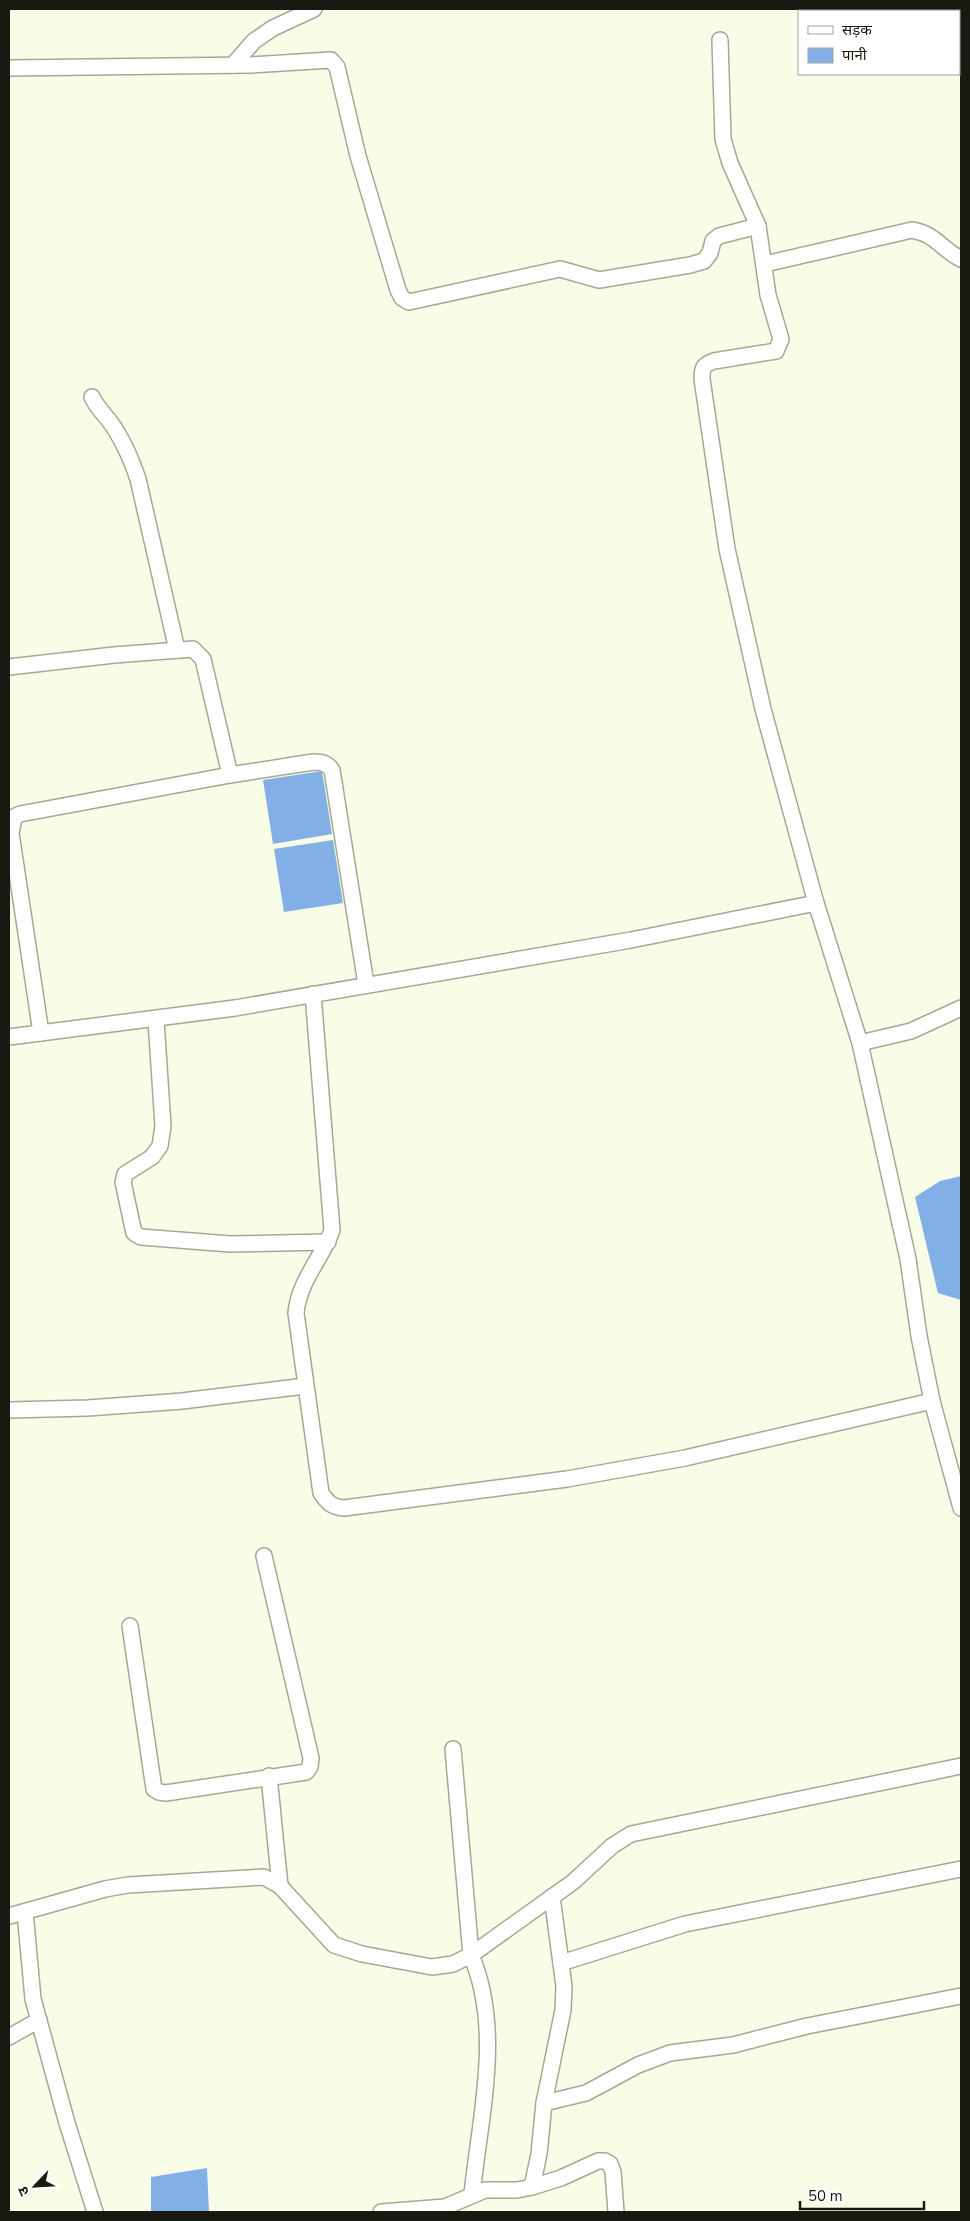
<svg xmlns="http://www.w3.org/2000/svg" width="970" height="2221" viewBox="0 0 970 2221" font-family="'Nunito Sans','Noto Sans Devanagari',sans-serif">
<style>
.water{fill:#82b0e6}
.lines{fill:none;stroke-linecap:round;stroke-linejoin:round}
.street-casing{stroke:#a4a994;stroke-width:18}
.street{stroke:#fff;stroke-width:15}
</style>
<rect width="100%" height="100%" fill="#f7fde6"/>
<!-- water -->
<g class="water">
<path d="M322,771L332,834L273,844L263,780Z"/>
<path d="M333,840L343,903L284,912L274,849Z"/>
<path d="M961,1176V1300L938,1293L915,1197L940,1181Z"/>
<path d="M207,2168L209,2212H151V2177Z"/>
</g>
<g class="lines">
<!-- street casing -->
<g class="street-casing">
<g id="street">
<path d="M720,40L723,139L730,163L758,226L768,295L781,339L776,351L714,361C703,365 702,368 702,379L727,549L763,709L816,903L860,1043L908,1259L919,1336L932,1401L961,1508"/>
<path d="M233,65L254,41L273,28L314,9"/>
<path d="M9,68L250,65L331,60L337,67L358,156L398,290L402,298L409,302L560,269L599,280L690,265L704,261L710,253L713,241L719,236L758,226"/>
<path d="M765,264L912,230C936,234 942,250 961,259"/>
<path d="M92,397C98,410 108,417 115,429C125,445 132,461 138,479L177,650"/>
<path d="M9,667L114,655L193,649L203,659L230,775"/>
<path d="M313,994L332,1230C322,1259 299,1280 296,1313L321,1493C328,1503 332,1507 344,1508L567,1479L685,1458L932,1401"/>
<path d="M156,1020L163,1126L160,1146L152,1157L125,1174L123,1182L134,1233L141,1237L230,1244L328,1242"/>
<path d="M41,1033L11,833L14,817L20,814L230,775L313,762C322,762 327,763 332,770L366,984"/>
<path d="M9,1037L235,1008L631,940L816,903"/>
<path d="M860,1043L911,1031L961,1008"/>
<path d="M9,1410L88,1408L182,1401L305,1386"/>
<path d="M130,1626L154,1789L159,1792L166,1793L306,1772L310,1767L311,1758L264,1556"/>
<path d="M453,1749L471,1955C503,2030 480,2116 472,2194"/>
<path d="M269,1776L280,1886"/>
<path d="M25,1912L33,1999L67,2123L95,2212"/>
<path d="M9,1916L105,1889L128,1885L264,1877L280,1886L334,1945L362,1954L432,1967L453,1964L471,1955L573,1882L612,1846L631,1834L961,1766"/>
<path d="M561,1963L685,1924L961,1869"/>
<path d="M9,2037L39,2020"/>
<path d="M544,2103L586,2093L638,2065L670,2053L733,2045L807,2026L961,1996"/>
<path d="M532,2187L539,2154L544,2103L563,2010L564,1986L552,1897"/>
<path d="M381,2212L445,2207L485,2190H517L532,2187L561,2178L598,2161H605L610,2164L613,2172L616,2212"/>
</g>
</g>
<!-- street -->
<use href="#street" class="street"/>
</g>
<!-- border -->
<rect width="970" height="2221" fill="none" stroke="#181a12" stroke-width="20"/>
<!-- legend -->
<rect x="798" y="10" width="162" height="65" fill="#ffffff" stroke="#a3a3a0"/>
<rect x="808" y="26" width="25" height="8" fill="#ffffff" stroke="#a3a3a0"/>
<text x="842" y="35" font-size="15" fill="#181a12">सड़क</text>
<rect x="808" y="48" width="25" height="15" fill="#82b0e6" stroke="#a3a3a0"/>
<text x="842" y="60" font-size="15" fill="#181a12">पानी</text>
<!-- north arrow -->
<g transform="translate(35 2186) rotate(245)" stroke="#ffffff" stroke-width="4" paint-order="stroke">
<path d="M0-4L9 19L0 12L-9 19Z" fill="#181a12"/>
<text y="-8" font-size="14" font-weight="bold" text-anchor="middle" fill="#181a12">उ</text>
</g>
<!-- scale -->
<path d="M800 2201v8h124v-8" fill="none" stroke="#181a12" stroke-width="2.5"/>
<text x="808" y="2201" font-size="15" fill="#181a12" stroke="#ffffff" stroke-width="4" paint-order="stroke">50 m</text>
</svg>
